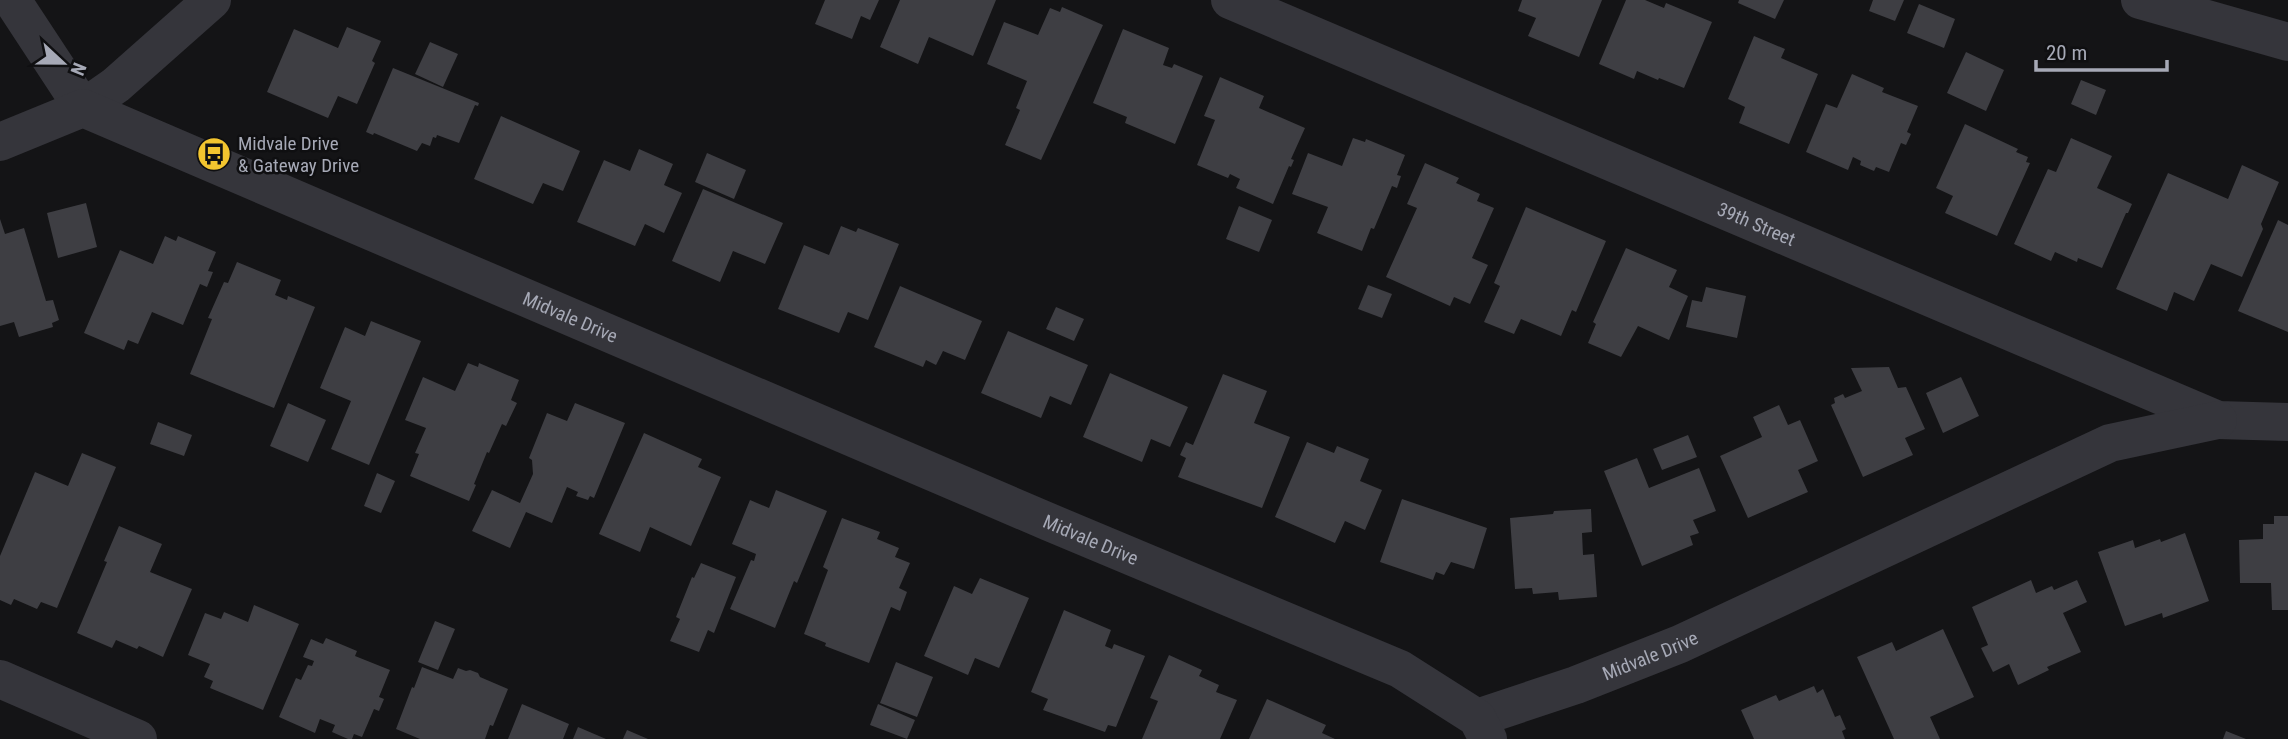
<svg xmlns="http://www.w3.org/2000/svg" width="2288" height="739" viewBox="0 0 2288 739" font-family="'Roboto Condensed',sans-serif">
<style>
.building{fill:#3e3e43}
.lines{fill:none;stroke-linecap:round;stroke-linejoin:round}
.minor{stroke:#35353b;stroke-width:38}
.tertiary{stroke:#35353b;stroke-width:38}
.labels{text-anchor:middle;dominant-baseline:central;stroke-width:5;stroke-linejoin:round;paint-order:stroke}
.poi-label{font-size:19px;fill:#a6a9b6;stroke:#0f0f11;text-anchor:start}
.street-label{font-size:19px;fill:#a6a9b6;stroke:#0f0f11}
</style>
<rect width="100%" height="100%" fill="#141416"/>
<!-- building -->
<g class="building">
<path d="M825,0H879L870,20L861,16L852,39L815,24Z"/>
<path d="M900,0H996L973,56L929,37L918,64L880,47Z"/>
<path d="M1522,0H1602L1579,57L1528,36L1536,18L1518,11Z"/>
<path d="M1626,0H1645L1664,8L1666,3L1712,22L1684,88L1659,78L1658,80L1637,71L1634,79L1599,64Z"/>
<path d="M1739,0H1784L1775,19L1738,3Z"/>
<path d="M1873,0H1904L1895,21L1869,11Z"/>
<path d="M1919,4L1955,19L1944,48L1907,33Z"/>
<path d="M1062,7L1103,25L1041,160L1005,145L1020,110L1016,108L1027,81L987,64L1004,22L1038,35L1050,8L1060,12Z"/>
<path d="M347,27L381,41L372,61L375,63L357,104L338,96L328,118L267,92L294,29L338,48Z"/>
<path d="M1123,29L1169,48L1163,65L1172,68L1174,64L1203,76L1175,144L1125,123L1127,117L1093,103Z"/>
<path d="M1754,36L1785,49L1781,58L1818,74L1789,144L1739,123L1745,107L1728,99Z"/>
<path d="M430,42L458,54L443,87L415,74Z"/>
<path d="M1966,52L2004,70L1986,111L1947,93Z"/>
<path d="M393,68L479,103L478,106L475,105L459,143L437,135L436,138L433,137L430,146L422,143L417,151L374,133L373,135L366,132Z"/>
<path d="M1852,74L1884,88L1882,92L1918,106L1907,132L1911,134L1906,145L1901,143L1889,172L1876,167L1874,171L1860,165L1861,161L1853,157L1848,170L1806,152L1826,104L1837,108Z"/>
<path d="M1220,77L1264,96L1259,108L1305,128L1291,159L1294,160L1291,167L1289,166L1273,204L1236,188L1240,179L1230,174L1228,178L1197,165L1215,120L1204,116Z"/>
<path d="M2081,80L2106,90L2096,115L2071,104Z"/>
<path d="M501,116L580,151L563,191L543,183L533,204L474,179Z"/>
<path d="M1965,124L2018,149L2016,152L2028,157L2026,162L2030,163L1997,236L1945,213L1953,196L1936,188Z"/>
<path d="M1353,138L1365,142L1366,139L1405,155L1397,175L1401,176L1397,188L1392,186L1374,229L1371,228L1362,251L1317,233L1328,207L1292,194L1308,153L1342,166Z"/>
<path d="M2071,138L2112,156L2097,188L2132,204L2128,213H2126L2102,268L2078,258L2077,262L2055,252L2051,261L2014,244L2048,169L2056,172Z"/>
<path d="M639,149L673,164L664,185L682,193L664,233L645,224L635,246L577,222L604,160L630,171Z"/>
<path d="M707,153L746,170L734,199L695,182Z"/>
<path d="M1425,163L1459,178L1456,183L1480,194L1477,201L1494,208L1472,258L1488,265L1470,304L1454,297L1450,306L1386,277L1417,208L1407,204Z"/>
<path d="M2242,165L2279,182L2261,224L2263,229L2242,277L2211,264L2194,301L2174,292L2167,311L2116,289L2168,173L2228,199Z"/>
<path d="M703,189L783,223L765,264L733,251L720,282L672,261Z"/>
<path d="M86,203L97,247L58,258L47,213Z"/>
<path d="M1239,206L1272,220L1259,252L1226,239Z"/>
<path d="M1526,207L1606,241L1576,312L1572,310L1561,336L1521,319L1514,334L1484,322L1500,286L1494,283Z"/>
<path d="M0,219L5,234L24,228L46,301L53,300L59,320L52,323L53,327L19,337L14,322L0,326Z"/>
<path d="M2278,220L2288,225V332L2238,311Z"/>
<path d="M841,226L856,232L858,228L899,244L868,320L848,312L839,333L778,309L804,245L829,255Z"/>
<path d="M165,236L176,241L178,236L216,252L208,271L213,272L207,287L200,284L183,325L152,312L138,344L128,340L124,350L84,333L120,250L153,264Z"/>
<path d="M1626,248L1677,270L1669,287L1688,296L1669,340L1638,326L1621,357L1588,343L1596,324L1593,322Z"/>
<path d="M237,262L281,280L275,295L287,300L288,296L315,307L274,408L190,374L212,319L208,318L224,282L228,283Z"/>
<path d="M1368,285L1392,294L1382,318L1358,309Z"/>
<path d="M900,286L982,321L965,360L943,351L936,365L926,360L923,367L874,347Z"/>
<path d="M1706,287L1746,296L1737,338L1686,327L1692,300L1702,302Z"/>
<path d="M1056,307L1084,319L1074,341L1046,329Z"/>
<path d="M371,321L421,341L369,465L331,449L351,401L320,388L345,327L365,336Z"/>
<path d="M1008,331L1088,365L1071,405L1050,396L1041,418L981,393Z"/>
<path d="M468,363L478,367L479,363L519,380L511,400L517,403L506,426L502,424L489,453L487,452L474,484L476,485L469,501L410,476L419,454L415,453L426,428L405,420L423,377L455,391Z"/>
<path d="M1889,367L1898,388L1906,387L1925,429L1905,438L1913,455L1863,477L1831,405L1835,403L1834,398L1843,394L1845,398L1862,391L1851,368Z"/>
<path d="M1110,373L1188,407L1170,447L1151,439L1142,462L1083,437Z"/>
<path d="M1223,374L1267,391L1254,423L1290,437L1262,508L1178,477L1186,458L1180,455L1186,442L1193,445Z"/>
<path d="M1961,377L1979,416L1943,433L1926,393Z"/>
<path d="M288,403L326,420L308,462L270,446Z"/>
<path d="M575,403L625,423L594,498L590,496L588,500L576,496L578,492L567,487L552,523L526,512L510,548L472,531L492,490L520,503L533,474L532,460L529,458L547,413L567,421Z"/>
<path d="M1779,405L1788,425L1800,420L1818,461L1798,470L1808,492L1748,518L1720,456L1762,437L1753,417Z"/>
<path d="M158,422L192,435L184,456L150,444Z"/>
<path d="M644,433L702,459L698,467L721,477L691,546L650,527L640,552L599,534Z"/>
<path d="M1688,435L1697,457L1662,470L1653,449Z"/>
<path d="M1307,442L1334,453L1337,446L1369,459L1360,481L1382,490L1365,530L1345,521L1335,543L1275,517Z"/>
<path d="M82,453L116,467L57,608L41,602L37,609L14,599L11,605L0,600V556L35,472L68,486Z"/>
<path d="M1637,458L1649,488L1699,468L1716,511L1693,520L1699,533L1690,536L1693,545L1642,566L1604,471Z"/>
<path d="M377,473L395,481L381,513L364,506Z"/>
<path d="M776,490L827,511L797,583L794,581L775,628L730,609L751,560L754,561L756,554L732,544L750,500L769,508Z"/>
<path d="M1402,499L1487,528L1474,569L1451,562L1444,575L1436,572L1433,580L1380,562Z"/>
<path d="M1591,509L1592,532L1582,533L1583,555L1594,554L1597,597L1559,600L1558,592L1533,594L1532,588L1515,589L1510,518L1553,514L1554,511Z"/>
<path d="M2274,516H2288V610H2272L2271,583H2240L2239,540L2263,539V524H2274Z"/>
<path d="M842,518L880,532L877,539L899,548L895,557L910,563L899,588L907,592L900,611L891,607L869,663L825,646L826,643L804,634L828,570L823,567Z"/>
<path d="M119,526L162,544L150,572L192,589L163,657L139,646L137,649L116,640L112,648L77,633L107,562L104,561Z"/>
<path d="M2185,533L2209,601L2163,618L2162,613L2125,626L2098,552L2133,540L2135,548L2160,539L2161,542Z"/>
<path d="M701,563L736,577L714,633L708,630L699,652L670,641L680,619L676,617L692,577L694,578Z"/>
<path d="M980,578L1029,598L999,668L975,658L968,675L924,656L954,586L972,594Z"/>
<path d="M2031,580L2036,593L2052,586L2054,590L2077,580L2087,602L2063,613L2081,652L2047,667L2049,670L2018,685L2009,664L1993,672L1981,648L1988,645L1972,607Z"/>
<path d="M254,605L299,624L263,710L210,688L213,681L204,677L210,664L188,655L205,613L221,619L224,612L248,622Z"/>
<path d="M1064,610L1111,630L1105,646L1112,649L1114,644L1145,656L1116,727L1108,725L1105,732L1043,710L1048,699L1031,692Z"/>
<path d="M435,621L455,629L438,670L418,662Z"/>
<path d="M1943,629L1974,697L1930,717L1940,739H1894L1857,657L1892,642L1896,651Z"/>
<path d="M326,638L357,651L355,656L390,670L379,697L384,699L379,711L374,709L362,737L354,734L352,739H348L332,732L335,725L320,719L315,733L279,717L296,678L301,680L308,665L312,666L314,661L303,657L311,639L323,644Z"/>
<path d="M1169,655L1202,670L1199,676L1219,685L1216,692L1237,700L1220,739H1142L1158,701L1150,698Z"/>
<path d="M896,662L933,677L917,717L880,703Z"/>
<path d="M422,667L453,679L458,668L466,671L470,670L478,673L480,677L508,689L493,726L490,725L485,739H420L396,729L412,687L414,688Z"/>
<path d="M1814,686L1817,693L1823,689L1835,717L1840,715L1846,729L1842,731L1845,739H1754L1741,710L1776,695L1779,701Z"/>
<path d="M1267,699L1326,725L1322,733L1335,739H1249Z"/>
<path d="M522,704L569,724L563,739H508Z"/>
<path d="M878,704L915,720L907,739L870,725Z"/>
<path d="M578,727L606,739H573Z"/>
<path d="M627,730L648,739H623Z"/>
<path d="M2226,731L2246,739H2223Z"/>
</g>
<g class="lines">
<!-- minor -->
<g class="minor">
<path d="M12,0L83,108L116,85L212,0"/>
<path id="s1" d="M1230,0L2218,420L2288,422"/>
<path d="M2140,0L2288,42"/>
<path d="M0,679L138,739"/>
<path id="s2" d="M1477,718L1576,685L1680,644L2110,443L2218,420"/>
</g>
<!-- tertiary -->
<path class="tertiary" id="s3" d="M0,142L83,108L1049,522L1400,669L1477,718L1488,739"/>
</g>
<!-- icons -->
<defs>
<g id="bus-disc" transform="scale(1.75)"><circle r="9.5" fill="#f3c52f" stroke="#0f0f11"/><path d="M-5-6H5V4H4V6H2V4H-2V6H-4V4H-5ZM-3.5-4V0h7V-4ZM-3.5 1.2v1.5H-2V1.2ZM2 1.2v1.5H3.5V1.2Z" fill="#111"/></g>
</defs>
<g fill-rule="evenodd">
<use href="#bus-disc" x="214" y="154"/>
</g>
<g class="labels">
<!-- poi labels -->
<g class="poi-label">
<text x="238" y="143">Midvale Drive<tspan x="238" dy="22">&amp; Gateway Drive</tspan></text>
</g>
<!-- street labels -->
<g class="street-label">
<text stroke="none"><textPath href="#s1" startOffset="572">39th Street</textPath></text>
<text stroke="none"><textPath href="#s3" startOffset="620">Midvale Drive</textPath></text>
<text stroke="none"><textPath href="#s3" startOffset="1186">Midvale Drive</textPath></text>
<text stroke="none"><textPath href="#s2" startOffset="184">Midvale Drive</textPath></text>
</g>
</g>
<!-- north arrow -->
<g transform="translate(63 63) rotate(112)" stroke="#0f0f11" stroke-width="5" paint-order="stroke">
<path d="M0-5L12 26L0 18L-12 26Z" fill="#a6a9b6"/>
<text y="-10" font-size="19" font-weight="bold" text-anchor="middle" fill="#a6a9b6">N</text>
</g>
<!-- scale -->
<path d="M2036 60v10h131v-10" fill="none" stroke="#a6a9b6" stroke-width="3.5"/>
<text x="2046" y="60" font-size="21" fill="#a6a9b6" stroke="#0f0f11" stroke-width="5" paint-order="stroke">20 m</text>
</svg>
